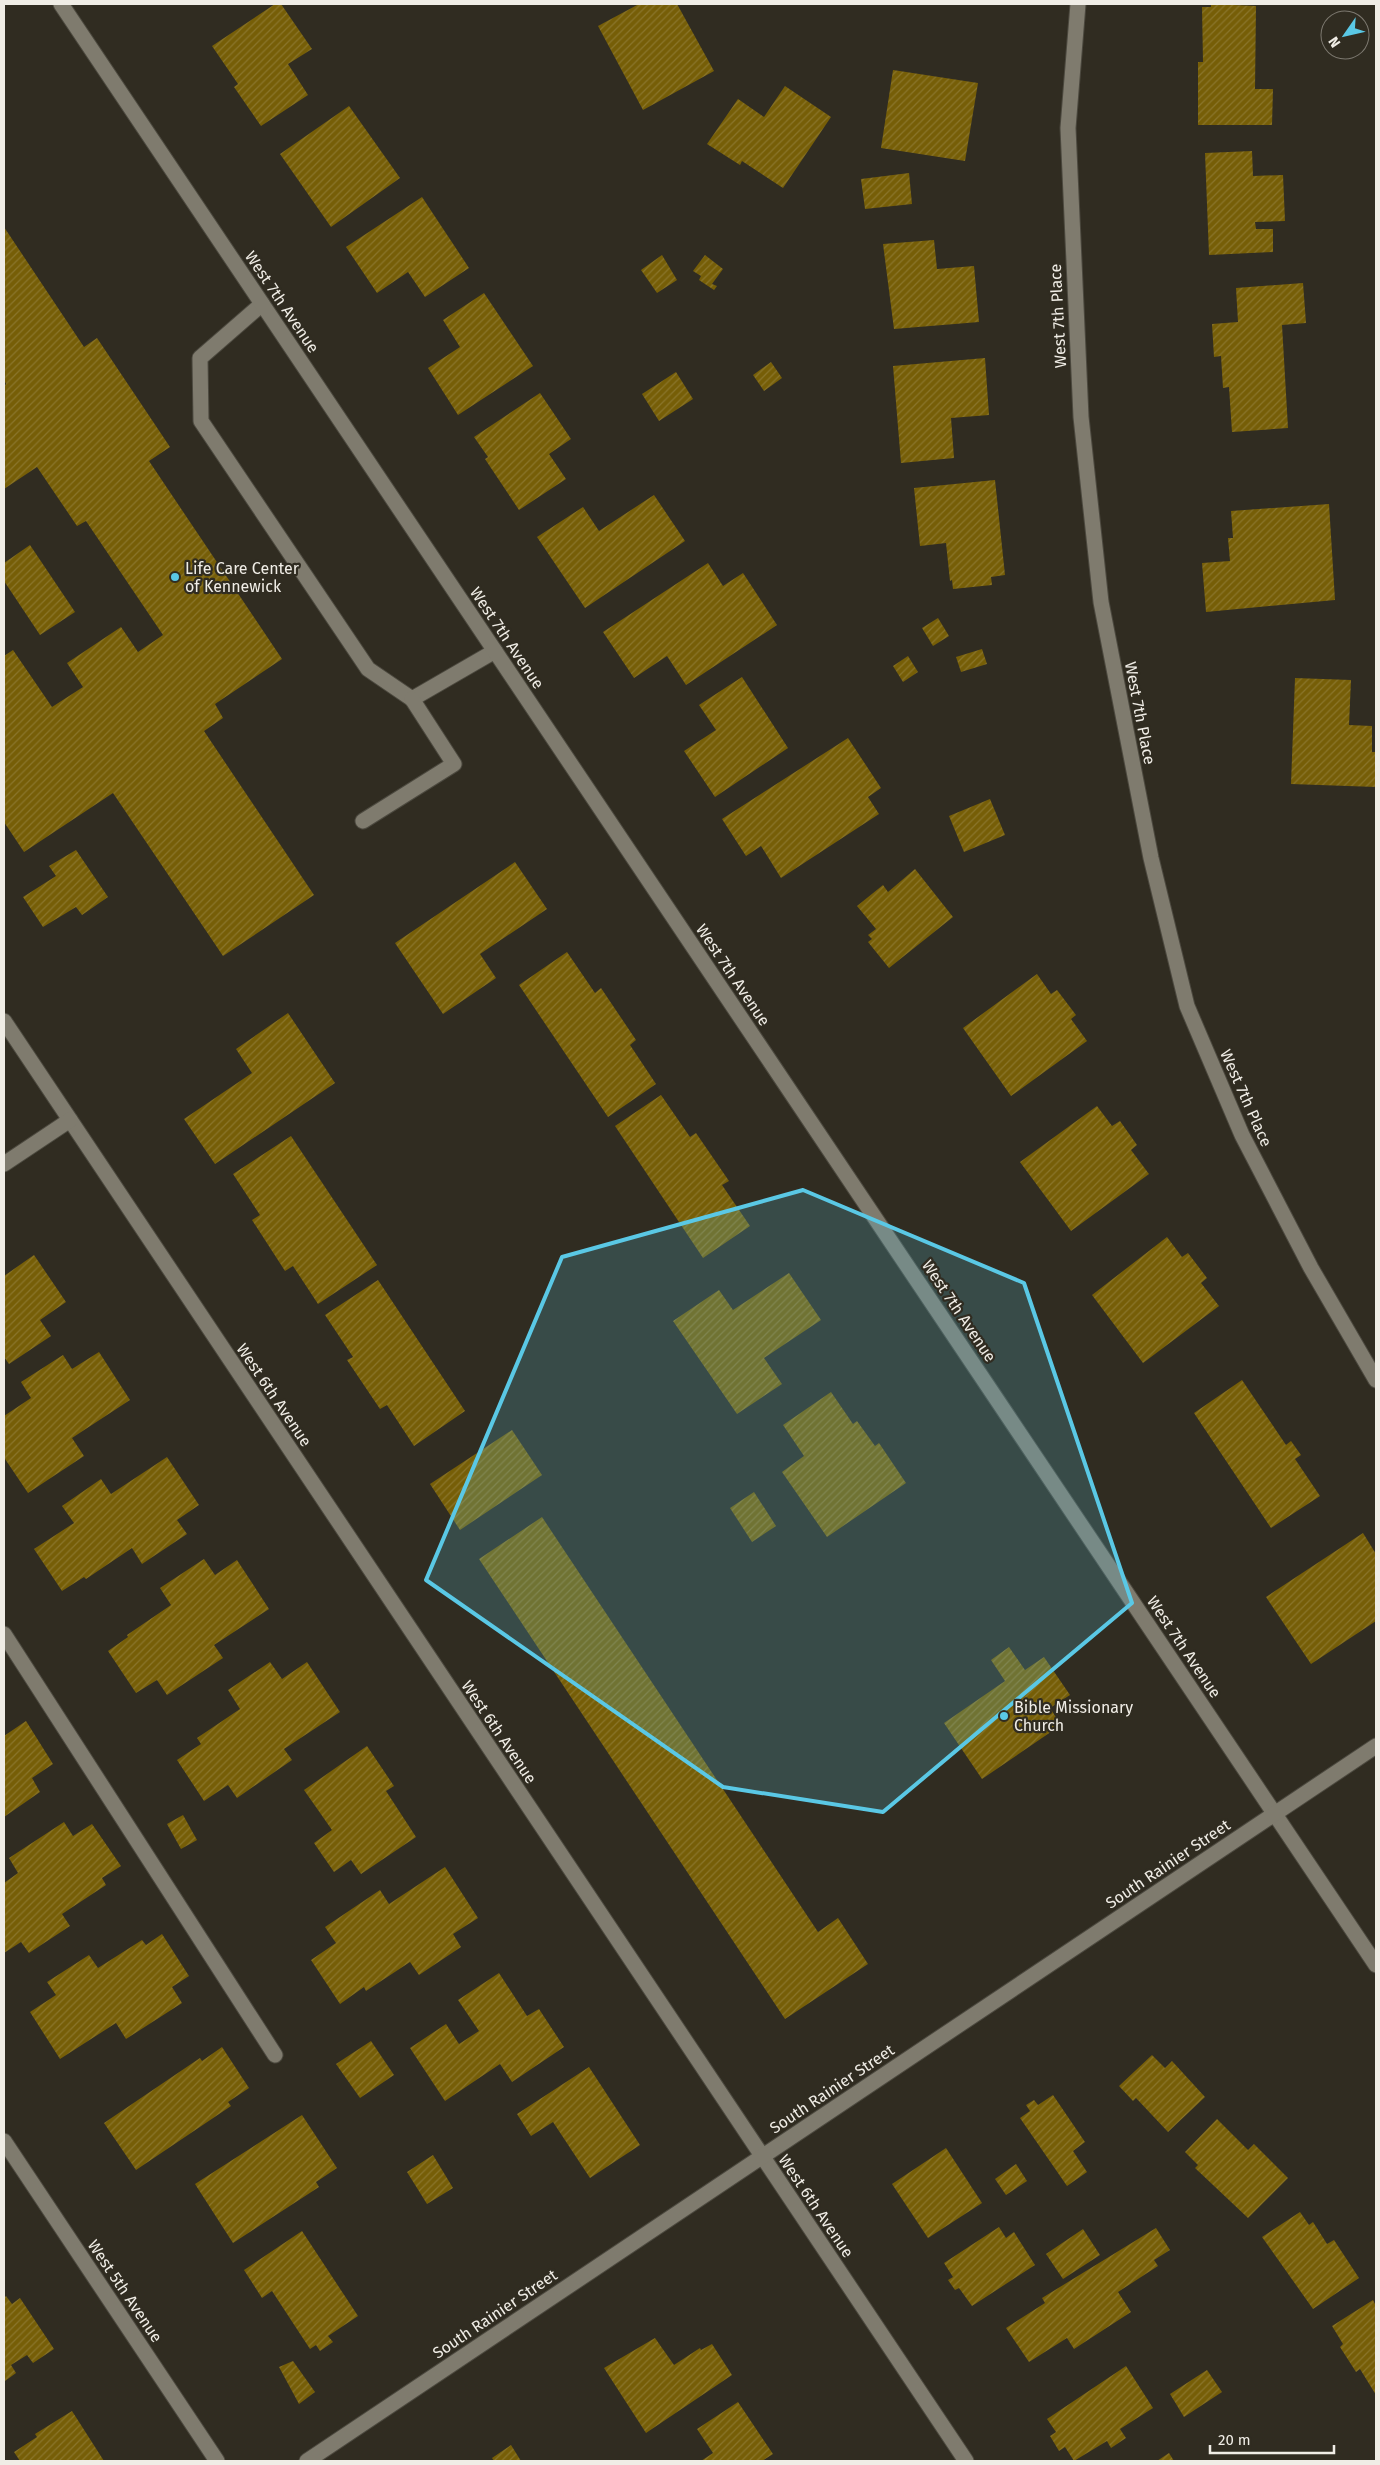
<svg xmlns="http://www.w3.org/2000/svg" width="1380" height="2465" viewBox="0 0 1380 2465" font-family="'Fira Sans',sans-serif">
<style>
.building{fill:url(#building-hatch)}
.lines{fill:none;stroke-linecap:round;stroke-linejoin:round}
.lane-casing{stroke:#4c493f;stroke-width:17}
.street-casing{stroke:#4c493f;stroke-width:17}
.secondary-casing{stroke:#4c493f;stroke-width:17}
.lane{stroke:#7f7b6e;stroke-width:15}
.street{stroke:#7f7b6e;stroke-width:15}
.secondary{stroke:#7f7b6e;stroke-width:15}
.marked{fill:#5ac8e5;fill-opacity:0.2;stroke:#5ac8e5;stroke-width:4;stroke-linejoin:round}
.poi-dot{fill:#5ac8e5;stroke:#302c21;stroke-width:2}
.labels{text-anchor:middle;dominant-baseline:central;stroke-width:4.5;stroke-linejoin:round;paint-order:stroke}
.street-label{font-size:16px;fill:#f0ede6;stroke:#302c21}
.poi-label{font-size:16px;fill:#f0ede6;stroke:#302c21;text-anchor:start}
</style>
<defs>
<pattern id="building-hatch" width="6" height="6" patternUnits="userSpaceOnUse" patternTransform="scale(1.25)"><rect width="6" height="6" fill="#765e07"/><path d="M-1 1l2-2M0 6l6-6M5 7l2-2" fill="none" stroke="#8a752b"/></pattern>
</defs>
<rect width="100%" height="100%" fill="#302c21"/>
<!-- building -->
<g class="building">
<path d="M275,4H281L312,49L288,64L308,95L261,126L234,87L238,84L212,46Z"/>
<path d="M639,4H677L714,71L643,110L598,26Z"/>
<path d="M1211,4L1256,6L1255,89H1273L1272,125H1198V62H1203L1202,7H1211Z"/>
<path d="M893,70L978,83L965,161L881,148Z"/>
<path d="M785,86L831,117L783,188L742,161L740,165L707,144L738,99L764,117Z"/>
<path d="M349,106L400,178L331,227L280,154Z"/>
<path d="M1252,151L1253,176L1283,175L1285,221L1255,222L1256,229H1273V252L1209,255L1205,153Z"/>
<path d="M909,173L912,204L865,209L861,179Z"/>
<path d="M422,197L469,268L425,297L408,272L377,293L346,247Z"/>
<path d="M4,227L84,347L97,338L170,447L149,461L282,659L215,704L223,718L204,731L314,895L223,956L113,793L24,852L4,822V656L13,650L52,707L83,687L67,663L121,627L138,652L163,635L86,521L77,526L37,467L4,489V386L6,384L4,380Z"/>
<path d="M934,240L937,269L974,266L979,322L894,329L883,244Z"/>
<path d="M662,255L677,280L657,293L641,270Z"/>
<path d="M705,255L723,269L712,284L717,286L714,290L699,280L701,276L693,271Z"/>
<path d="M1303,283L1306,323L1282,325L1288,428L1232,432L1229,387L1223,388L1221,356L1214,357L1212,324L1238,322L1236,288Z"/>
<path d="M484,293L533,366L458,415L428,368L460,347L443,320Z"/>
<path d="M985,358L989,415L951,418L954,458L901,463L893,366Z"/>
<path d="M771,362L782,378L764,391L753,375Z"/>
<path d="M676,372L693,399L659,421L642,394Z"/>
<path d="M540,393L571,439L549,454L566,479L519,510L485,459L488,457L474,437Z"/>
<path d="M995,480L1005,575L991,577L992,585L953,589L952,580L950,581L946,543L920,546L914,488Z"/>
<path d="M654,495L685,541L585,608L537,537L583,507L599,531Z"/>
<path d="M1329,504L1335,600L1206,612L1202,563L1230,561L1228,538H1233L1231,511Z"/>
<path d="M30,545L75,612L40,635L4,581V563Z"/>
<path d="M708,563L723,586L743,573L777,625L686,685L667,656L634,678L603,632Z"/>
<path d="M938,618L949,636L933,646L922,628Z"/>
<path d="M982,649L987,664L961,672L956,657Z"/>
<path d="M908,656L918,672L903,682L893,666Z"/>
<path d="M742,677L788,748L715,797L684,751L716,730L699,705Z"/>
<path d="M1295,678L1351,680L1349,725L1372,726V752H1376V787L1291,784Z"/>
<path d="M848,738L881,788L868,797L879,814L781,878L761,846L746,856L722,819Z"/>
<path d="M990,799L1005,835L964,852L949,816Z"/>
<path d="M76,850L108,897L82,915L76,907L43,927L23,897L56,876L49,866Z"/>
<path d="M515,862L547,909L480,954L496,978L443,1014L395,943Z"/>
<path d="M915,869L953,917L889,968L868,942L872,939L868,935L876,929L857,906L883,885L888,892Z"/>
<path d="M567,952L595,993L601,988L636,1040L630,1045L656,1084L608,1117L519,985Z"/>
<path d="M1037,974L1051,994L1057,990L1076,1015L1071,1019L1087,1041L1011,1096L963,1028Z"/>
<path d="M288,1013L335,1083L215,1164L184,1119L252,1073L236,1049Z"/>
<path d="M661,1095L690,1137L696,1133L729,1181L722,1185L750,1226L703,1258L615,1126Z"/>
<path d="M1097,1106L1112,1126L1120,1121L1137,1145L1131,1150L1149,1174L1071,1231L1020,1162Z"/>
<path d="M291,1136L377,1265L318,1304L293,1266L285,1271L252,1220L260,1215L233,1174Z"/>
<path d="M1167,1237L1182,1257L1188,1253L1207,1278L1201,1283L1219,1306L1143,1363L1092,1295Z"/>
<path d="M34,1255L66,1302L40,1320L51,1336L9,1364L4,1357V1276Z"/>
<path d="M789,1273L821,1320L764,1358L782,1384L737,1414L673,1321L719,1290L733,1310Z"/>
<path d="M378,1280L465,1411L414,1446L387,1405L380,1409L347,1360L353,1357L325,1315Z"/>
<path d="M99,1352L130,1400L72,1438L84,1456L28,1493L5,1459L4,1460V1416L31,1398L21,1382L63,1355L72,1369Z"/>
<path d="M1242,1380L1286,1445L1291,1441L1301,1455L1295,1459L1320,1496L1271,1528L1194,1413Z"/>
<path d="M831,1392L853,1424L857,1421L875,1446L879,1443L906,1483L827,1537L782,1472L804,1456L783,1425Z"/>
<path d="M512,1430L542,1475L460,1530L430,1484Z"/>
<path d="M167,1457L199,1505L177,1520L187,1534L142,1564L132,1548L86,1579L84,1577L62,1591L34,1549L74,1523L62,1506L101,1479L111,1494Z"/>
<path d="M754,1492L776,1526L752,1542L730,1508Z"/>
<path d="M542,1517L818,1932L838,1918L868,1964L785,2019L479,1559Z"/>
<path d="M1363,1533L1376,1554V1621L1311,1664L1266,1597Z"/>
<path d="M204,1559L215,1575L237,1560L269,1609L214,1645L223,1658L167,1695L157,1680L136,1693L108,1651L128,1637L127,1635L171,1605L160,1588Z"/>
<path d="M1009,1647L1025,1670L1044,1657L1070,1695L1050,1708L1061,1725L982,1779L944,1723L1005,1681L991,1660Z"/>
<path d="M270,1662L282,1679L307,1662L340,1712L284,1749L292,1760L237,1798L228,1785L204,1801L177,1760L201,1744L197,1738L240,1709L228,1690Z"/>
<path d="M26,1721L53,1764L32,1778L40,1792L4,1817V1736Z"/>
<path d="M367,1746L394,1786L386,1791L416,1837L361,1874L351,1860L334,1872L314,1843L332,1830L304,1790Z"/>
<path d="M183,1815L197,1840L181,1849L167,1824Z"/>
<path d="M64,1822L73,1836L92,1824L121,1866L102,1878L106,1885L62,1914L70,1926L29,1953L21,1942L4,1953V1883L18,1873L9,1858Z"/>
<path d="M445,1867L478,1918L453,1934L461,1947L419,1975L410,1962L366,1991L364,1987L340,2004L311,1960L336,1943L325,1927L380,1890L389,1904Z"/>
<path d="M162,1934L189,1976L172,1987L182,2003L126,2039L116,2023L60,2059L30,2012L56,1995L47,1982L89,1955L98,1968L142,1940L146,1945Z"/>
<path d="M499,1973L527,2016L539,2009L564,2047L512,2082L500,2064L445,2101L410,2048L446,2024L459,2044L479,2031L458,2000Z"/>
<path d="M371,2041L394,2075L360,2098L336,2064Z"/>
<path d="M222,2047L249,2088L228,2102L231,2106L136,2170L104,2123L200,2058L202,2061Z"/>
<path d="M1152,2055L1165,2068L1172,2061L1205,2097L1168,2132L1136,2098L1133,2101L1119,2086Z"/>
<path d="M589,2067L640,2145L590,2178L553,2122L531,2136L517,2114Z"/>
<path d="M1053,2095L1085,2142L1073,2151L1087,2172L1067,2186L1020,2118L1030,2111L1026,2105L1034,2100L1038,2105Z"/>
<path d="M302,2115L337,2168L316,2182L319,2187L233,2243L195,2184Z"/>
<path d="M1217,2119L1248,2150L1254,2144L1288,2178L1248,2218L1195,2168L1198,2165L1185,2152Z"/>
<path d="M946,2148L982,2203L928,2238L892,2184Z"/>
<path d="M433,2155L453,2188L427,2204L407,2172Z"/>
<path d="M1016,2164L1027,2181L1006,2195L995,2179Z"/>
<path d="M1300,2212L1309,2225L1313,2222L1327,2244L1334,2240L1359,2278L1313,2309L1262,2237Z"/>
<path d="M999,2227L1006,2238L1014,2232L1035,2265L972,2306L959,2288L955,2290L948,2280L953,2277L944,2263Z"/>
<path d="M1156,2228L1170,2250L1154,2260L1158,2266L1118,2292L1131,2312L1074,2349L1067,2338L1029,2362L1006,2328L1045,2303L1042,2298Z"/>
<path d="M1083,2229L1100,2255L1063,2279L1046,2254Z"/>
<path d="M302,2231L358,2316L328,2336L333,2342L320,2351L316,2345L310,2349L272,2291L262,2298L244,2270Z"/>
<path d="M6,2296L12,2304L20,2298L54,2349L33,2363L27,2355L11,2365L16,2373L5,2381L4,2298Z"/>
<path d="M1373,2300L1376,2306V2395L1360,2369L1356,2372L1340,2347L1343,2344L1332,2326Z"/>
<path d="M655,2338L674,2365L700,2348L701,2350L712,2344L732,2375L646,2433L604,2368Z"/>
<path d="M293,2361L315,2392L299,2404L279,2367Z"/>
<path d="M1126,2366L1153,2408L1120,2429L1126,2438L1111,2448L1107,2441L1074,2461L1065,2447L1059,2451L1050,2436L1056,2432L1047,2419Z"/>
<path d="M1207,2370L1222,2392L1184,2417L1170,2394Z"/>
<path d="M738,2402L773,2454L762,2461H701L713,2453L697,2429Z"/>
<path d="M72,2411L104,2461H20L14,2452L37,2437L35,2434Z"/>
<path d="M511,2445L521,2461H494L492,2458Z"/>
<path d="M1169,2453L1174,2461H1157Z"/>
</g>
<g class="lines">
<!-- lane casing -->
<g class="lane-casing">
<g id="lane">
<path d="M262,304L200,358L201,421L368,669L412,699L495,651"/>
<path d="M363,821L454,764L412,699"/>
<path d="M4,1634L275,2055"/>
</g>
</g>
<!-- street casing -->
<g class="street-casing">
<g id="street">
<path d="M1078,4L1068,128L1081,417L1101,602L1151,858L1187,1006L1242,1135L1311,1268L1376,1380"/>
<path d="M4,1021L966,2461"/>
<path d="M4,1164L70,1120"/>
<path d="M4,2141L217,2461"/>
</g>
</g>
<!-- secondary casing -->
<g class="secondary-casing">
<g id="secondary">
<path d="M61,4L1376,1965"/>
<path d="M307,2461L1376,1746"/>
</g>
</g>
<!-- lane -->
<use href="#lane" class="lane"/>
<!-- street -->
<use href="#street" class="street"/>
<!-- secondary -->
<use href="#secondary" class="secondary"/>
</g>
<!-- marked area -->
<path class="marked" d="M803,1190L1024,1283L1132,1603L883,1812L723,1787L426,1580L562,1257Z"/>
<!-- markers -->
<g class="poi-dot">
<circle cx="175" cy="577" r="5"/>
<circle cx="1004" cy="1716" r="5"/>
</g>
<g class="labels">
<!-- street labels -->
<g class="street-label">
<text transform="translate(282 302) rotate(56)">West 7th Avenue</text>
<text transform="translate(1058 316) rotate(-93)">West 7th Place</text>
<text transform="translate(507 638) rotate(56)">West 7th Avenue</text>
<text transform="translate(1140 713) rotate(79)">West 7th Place</text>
<text transform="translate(733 975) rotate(56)">West 7th Avenue</text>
<text transform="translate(1246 1098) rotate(66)">West 7th Place</text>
<text transform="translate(959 1311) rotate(56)">West 7th Avenue</text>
<text transform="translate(274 1395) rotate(56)">West 6th Avenue</text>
<text transform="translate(1184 1647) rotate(56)">West 7th Avenue</text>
<text transform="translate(499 1732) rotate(56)">West 6th Avenue</text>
<text transform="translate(1168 1864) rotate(-34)">South Rainier Street</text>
<text transform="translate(832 2089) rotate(-34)">South Rainier Street</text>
<text transform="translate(816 2206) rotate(56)">West 6th Avenue</text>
<text transform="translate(125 2291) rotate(56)">West 5th Avenue</text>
<text transform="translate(495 2314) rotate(-34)">South Rainier Street</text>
</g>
<!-- poi labels -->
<g class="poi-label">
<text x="185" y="568">Life Care Center<tspan x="185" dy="18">of Kennewick</tspan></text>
<text x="1014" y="1707">Bible Missionary<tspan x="1014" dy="18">Church</tspan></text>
</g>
</g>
<!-- border -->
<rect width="1380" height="2465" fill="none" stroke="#f0ede6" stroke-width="10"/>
<!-- north arrow -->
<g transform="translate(1345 35) rotate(236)"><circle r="24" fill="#302c21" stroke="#7d7970"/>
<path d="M0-4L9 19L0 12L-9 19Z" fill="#5ac8e5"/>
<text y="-8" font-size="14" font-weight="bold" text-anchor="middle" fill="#f0ede6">N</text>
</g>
<!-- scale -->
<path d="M1210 2445v8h124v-8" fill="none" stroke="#f0ede6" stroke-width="2.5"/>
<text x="1218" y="2445" font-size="15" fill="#f0ede6" stroke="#302c21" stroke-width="4" paint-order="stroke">20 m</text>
</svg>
